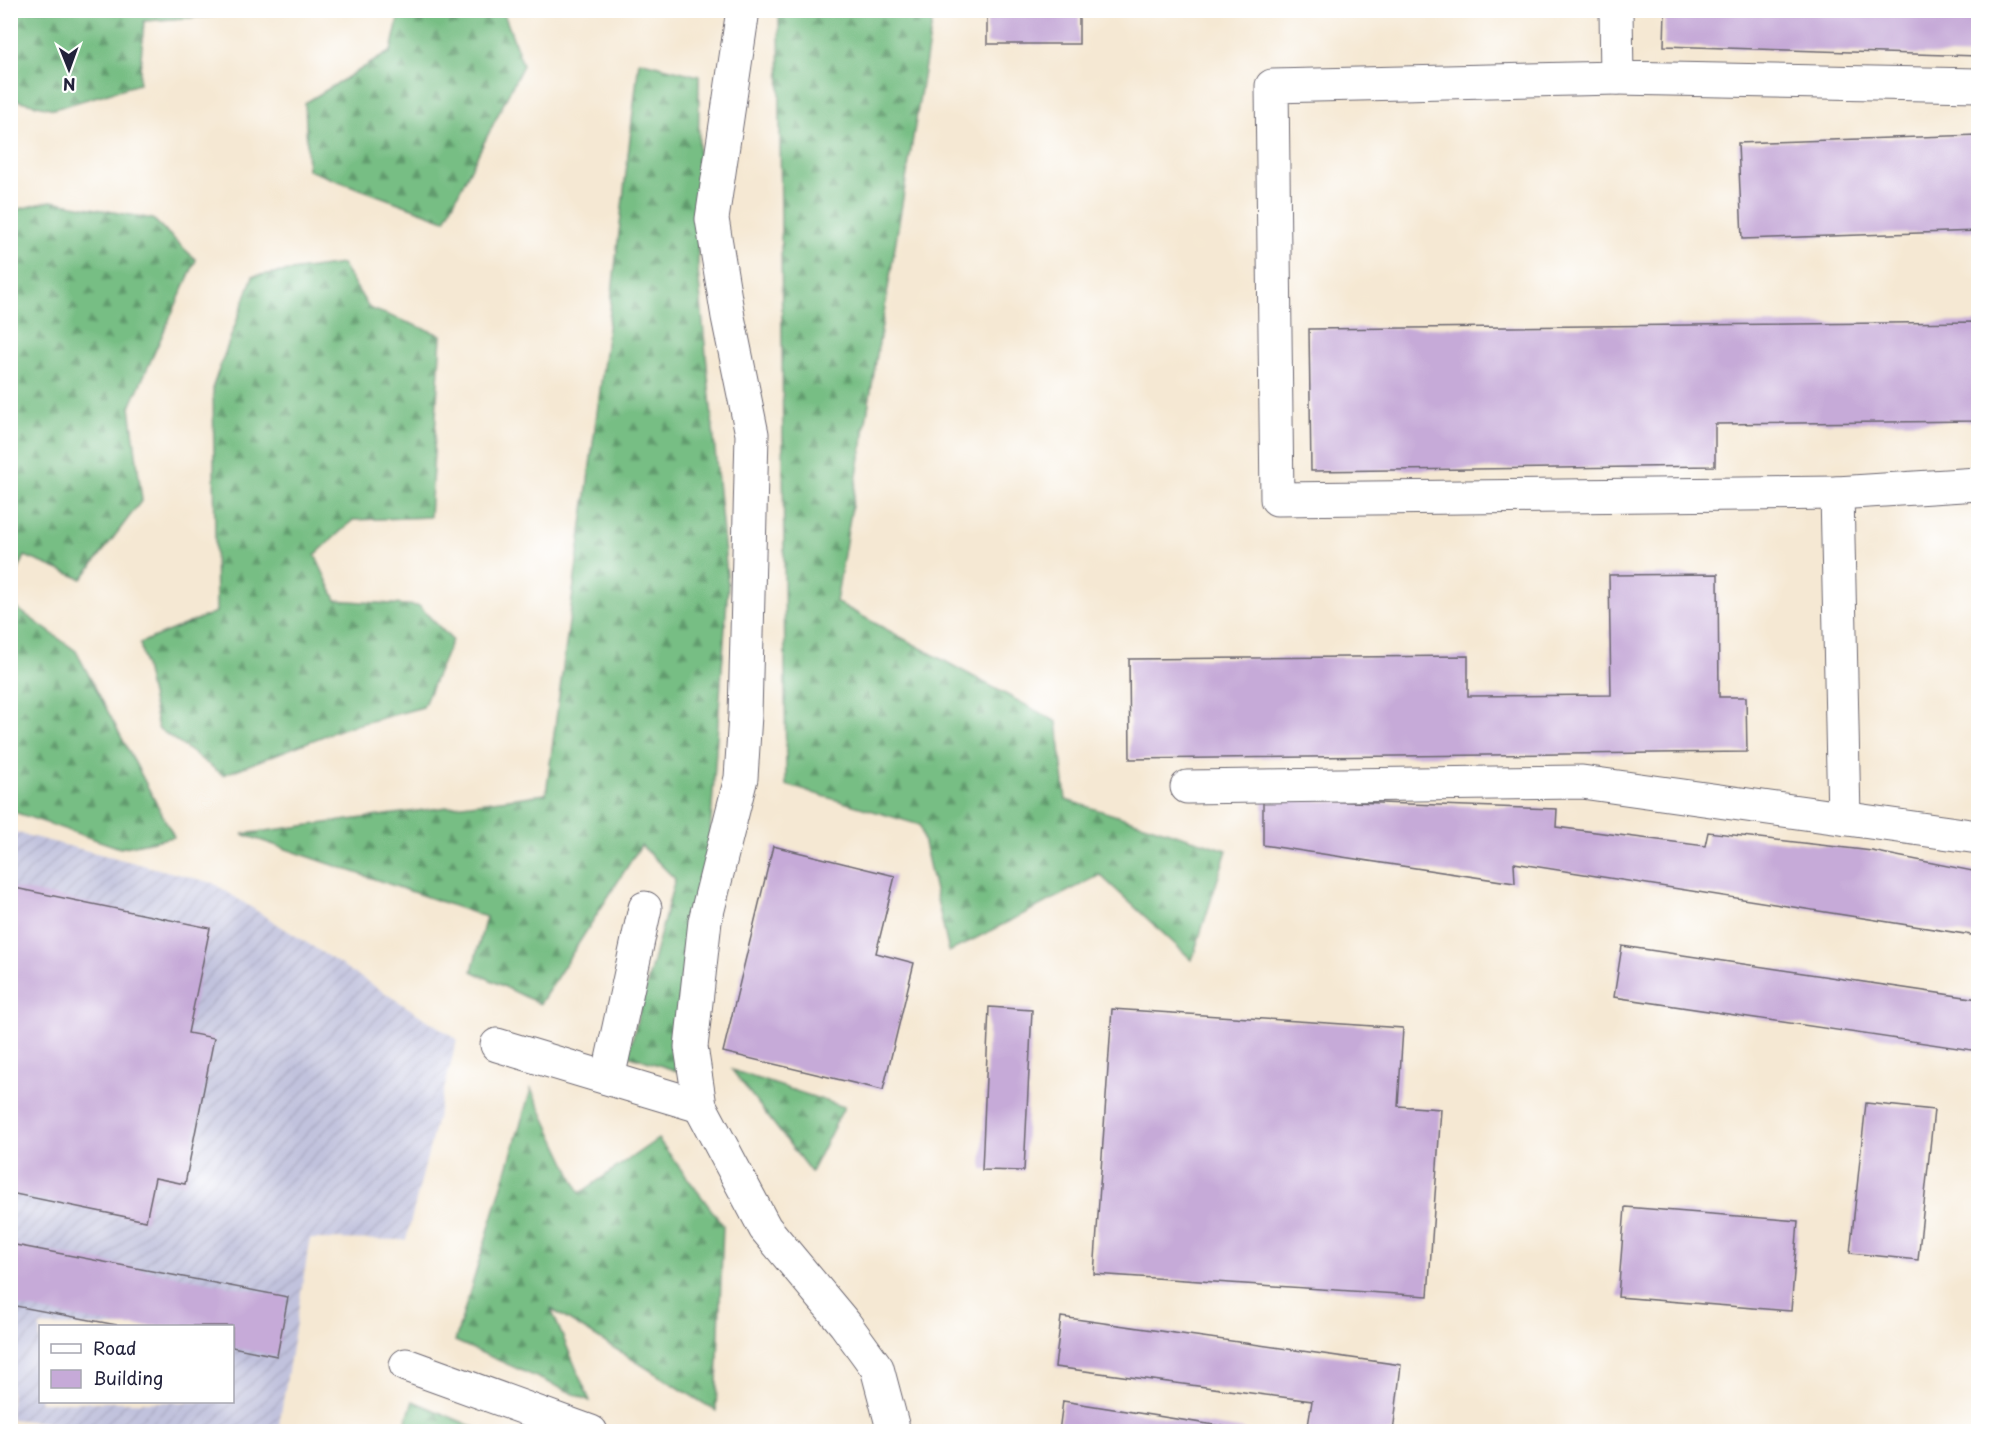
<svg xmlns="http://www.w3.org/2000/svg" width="1989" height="1442" viewBox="0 0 1989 1442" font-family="'Playpen Sans',sans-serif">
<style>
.industrial{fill:url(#industrial-furrows);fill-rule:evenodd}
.forest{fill:url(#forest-firs);stroke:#4c7060;stroke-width:1.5}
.building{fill:#c6aad8}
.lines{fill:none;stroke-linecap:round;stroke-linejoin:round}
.minor-casing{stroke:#6c6770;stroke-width:35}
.minor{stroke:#fff;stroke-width:33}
</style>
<defs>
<pattern id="industrial-furrows" width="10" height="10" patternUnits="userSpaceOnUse" patternTransform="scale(1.5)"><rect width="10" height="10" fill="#c1c2dd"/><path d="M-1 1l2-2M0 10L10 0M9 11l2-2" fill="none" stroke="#a6a6bf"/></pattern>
<pattern id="forest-firs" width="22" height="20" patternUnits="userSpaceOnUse" patternTransform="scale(1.5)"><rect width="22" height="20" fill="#77be84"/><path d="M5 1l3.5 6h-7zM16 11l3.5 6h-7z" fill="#619a6d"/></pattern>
</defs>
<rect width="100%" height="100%" fill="#fff"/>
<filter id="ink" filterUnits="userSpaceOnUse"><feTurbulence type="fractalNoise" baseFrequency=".0167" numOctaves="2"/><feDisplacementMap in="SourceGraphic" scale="12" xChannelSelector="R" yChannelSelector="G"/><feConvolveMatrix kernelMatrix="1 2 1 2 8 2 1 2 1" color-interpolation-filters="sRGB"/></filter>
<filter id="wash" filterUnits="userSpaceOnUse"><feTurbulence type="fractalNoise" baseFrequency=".008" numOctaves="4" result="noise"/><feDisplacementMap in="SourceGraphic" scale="24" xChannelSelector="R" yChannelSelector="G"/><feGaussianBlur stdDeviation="1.35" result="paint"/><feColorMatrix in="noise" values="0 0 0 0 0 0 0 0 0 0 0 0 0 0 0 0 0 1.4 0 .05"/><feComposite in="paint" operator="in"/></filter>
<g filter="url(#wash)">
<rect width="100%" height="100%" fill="#f5e8d3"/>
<!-- industrial -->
<path class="industrial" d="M10,831L213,883L457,1039L406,1240L310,1239L278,1431L138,1432L11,1419ZM40,1326H232V1402H40Z"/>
<!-- forest -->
<g class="forest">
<path d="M11,10H215V11L214,16L144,21L139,84L54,109L11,99Z"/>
<path d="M400,11H503L523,65L445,220L308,170L305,103L391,51Z"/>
<path d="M779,11H934L836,602L1057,722L1066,800L1227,850L1192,960L1100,875L949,952L920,825L786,785Z"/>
<path d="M639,61L699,76L698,271L728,586L708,862L680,982L677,1071L628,1055L675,879L641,845L540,1004L472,971L486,917L242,834L546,794L605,353Z"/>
<path d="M51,201L153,219L196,260L130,407L142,500L82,579L25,556L11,586V211Z"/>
<path d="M342,264L369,308L441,335L430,517L353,520L315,555L336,600L419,606L452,640L423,707L344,728L223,775L158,728L140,643L216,612L213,386L253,276Z"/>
<path d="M11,604L76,651L174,837L120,848L11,811Z"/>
<path d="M732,1070L844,1107L811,1172Z"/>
<path d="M531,1089L580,1193L658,1139L723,1225L716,1411L551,1309L590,1401L455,1341Z"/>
<path d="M413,1401L483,1431H403Z"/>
</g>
<g id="blocks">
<!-- building -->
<g class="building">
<rect x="987" y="10" width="92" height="34"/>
<path d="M1665,10H1978V56L1664,46Z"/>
<path d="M1978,135V231L1742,239L1738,143Z"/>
<path d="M1978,322V421L1715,424V466L1311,471L1309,329Z"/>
<path d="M1718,574L1719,697H1746L1747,752L1130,759L1129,659L1468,656V696L1611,695L1609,575Z"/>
<path d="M1263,799L1557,809L1556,827L1705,846L1708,832L1872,851L1978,872V936L1514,863L1515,883L1263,845Z"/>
<path d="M773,846L895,876L876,953L914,963L883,1090L723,1052Z"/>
<path d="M10,887L210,928L188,1033L214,1038L185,1184L155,1178L146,1221L10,1193Z"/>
<path d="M1622,946L1978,999V1051L1614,997Z"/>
<path d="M989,1007L1032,1010L1024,1171L982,1170Z"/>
<path d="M1112,1009L1403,1028L1398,1106L1441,1109L1428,1296L1094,1274Z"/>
<path d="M1866,1103L1934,1110L1918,1260L1850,1253Z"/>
<path d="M1625,1207L1798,1221L1791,1311L1618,1297Z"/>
<path d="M10,1244L288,1297L277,1356L232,1347V1326H122L10,1305Z"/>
<path d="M1061,1317L1401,1365L1393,1432H1307L1312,1401L1055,1367Z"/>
<path d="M1063,1401L1245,1430V1432H1059Z"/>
</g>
</g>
</g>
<g filter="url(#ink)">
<use href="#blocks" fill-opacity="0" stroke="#6c6770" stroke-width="1.5"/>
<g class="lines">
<!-- minor casing -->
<g class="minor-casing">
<g id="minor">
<path d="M743,10L712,219L728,317L752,434L745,715L741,778L705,921L691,1047L700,1106L765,1228L845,1324L877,1368L894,1432"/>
<path d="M1616,10L1617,78L1978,85"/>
<path d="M1617,78L1272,86L1277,499L1837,493"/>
<path d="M1187,787L1582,782L1978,837"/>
<path d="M1844,818L1837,493L1978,484"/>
<path d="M497,1045L700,1106"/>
<path d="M608,1078L645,908"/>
<path d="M406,1365L591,1432"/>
</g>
</g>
<!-- minor -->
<use href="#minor" class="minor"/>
</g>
</g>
<!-- margin -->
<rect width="1989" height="1442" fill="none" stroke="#fff" stroke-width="36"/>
<!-- legend -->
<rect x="39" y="1325" width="195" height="78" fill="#ffffff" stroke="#a7a7b1" stroke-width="1.5"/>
<rect x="51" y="1344" width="30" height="9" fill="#ffffff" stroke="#a7a7b1" stroke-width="1.5"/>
<text x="93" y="1355" font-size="18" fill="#22223b">Road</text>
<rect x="51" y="1370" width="30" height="18" fill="#c6aad8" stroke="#a7a7b1" stroke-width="1.5"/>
<text x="93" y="1385" font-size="18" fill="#22223b">Building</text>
<!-- north arrow -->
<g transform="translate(69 69) rotate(179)" stroke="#ffffff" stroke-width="4.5" paint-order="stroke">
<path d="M0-4.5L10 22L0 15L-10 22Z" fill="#22223b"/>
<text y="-9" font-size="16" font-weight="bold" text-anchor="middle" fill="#22223b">N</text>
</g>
</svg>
